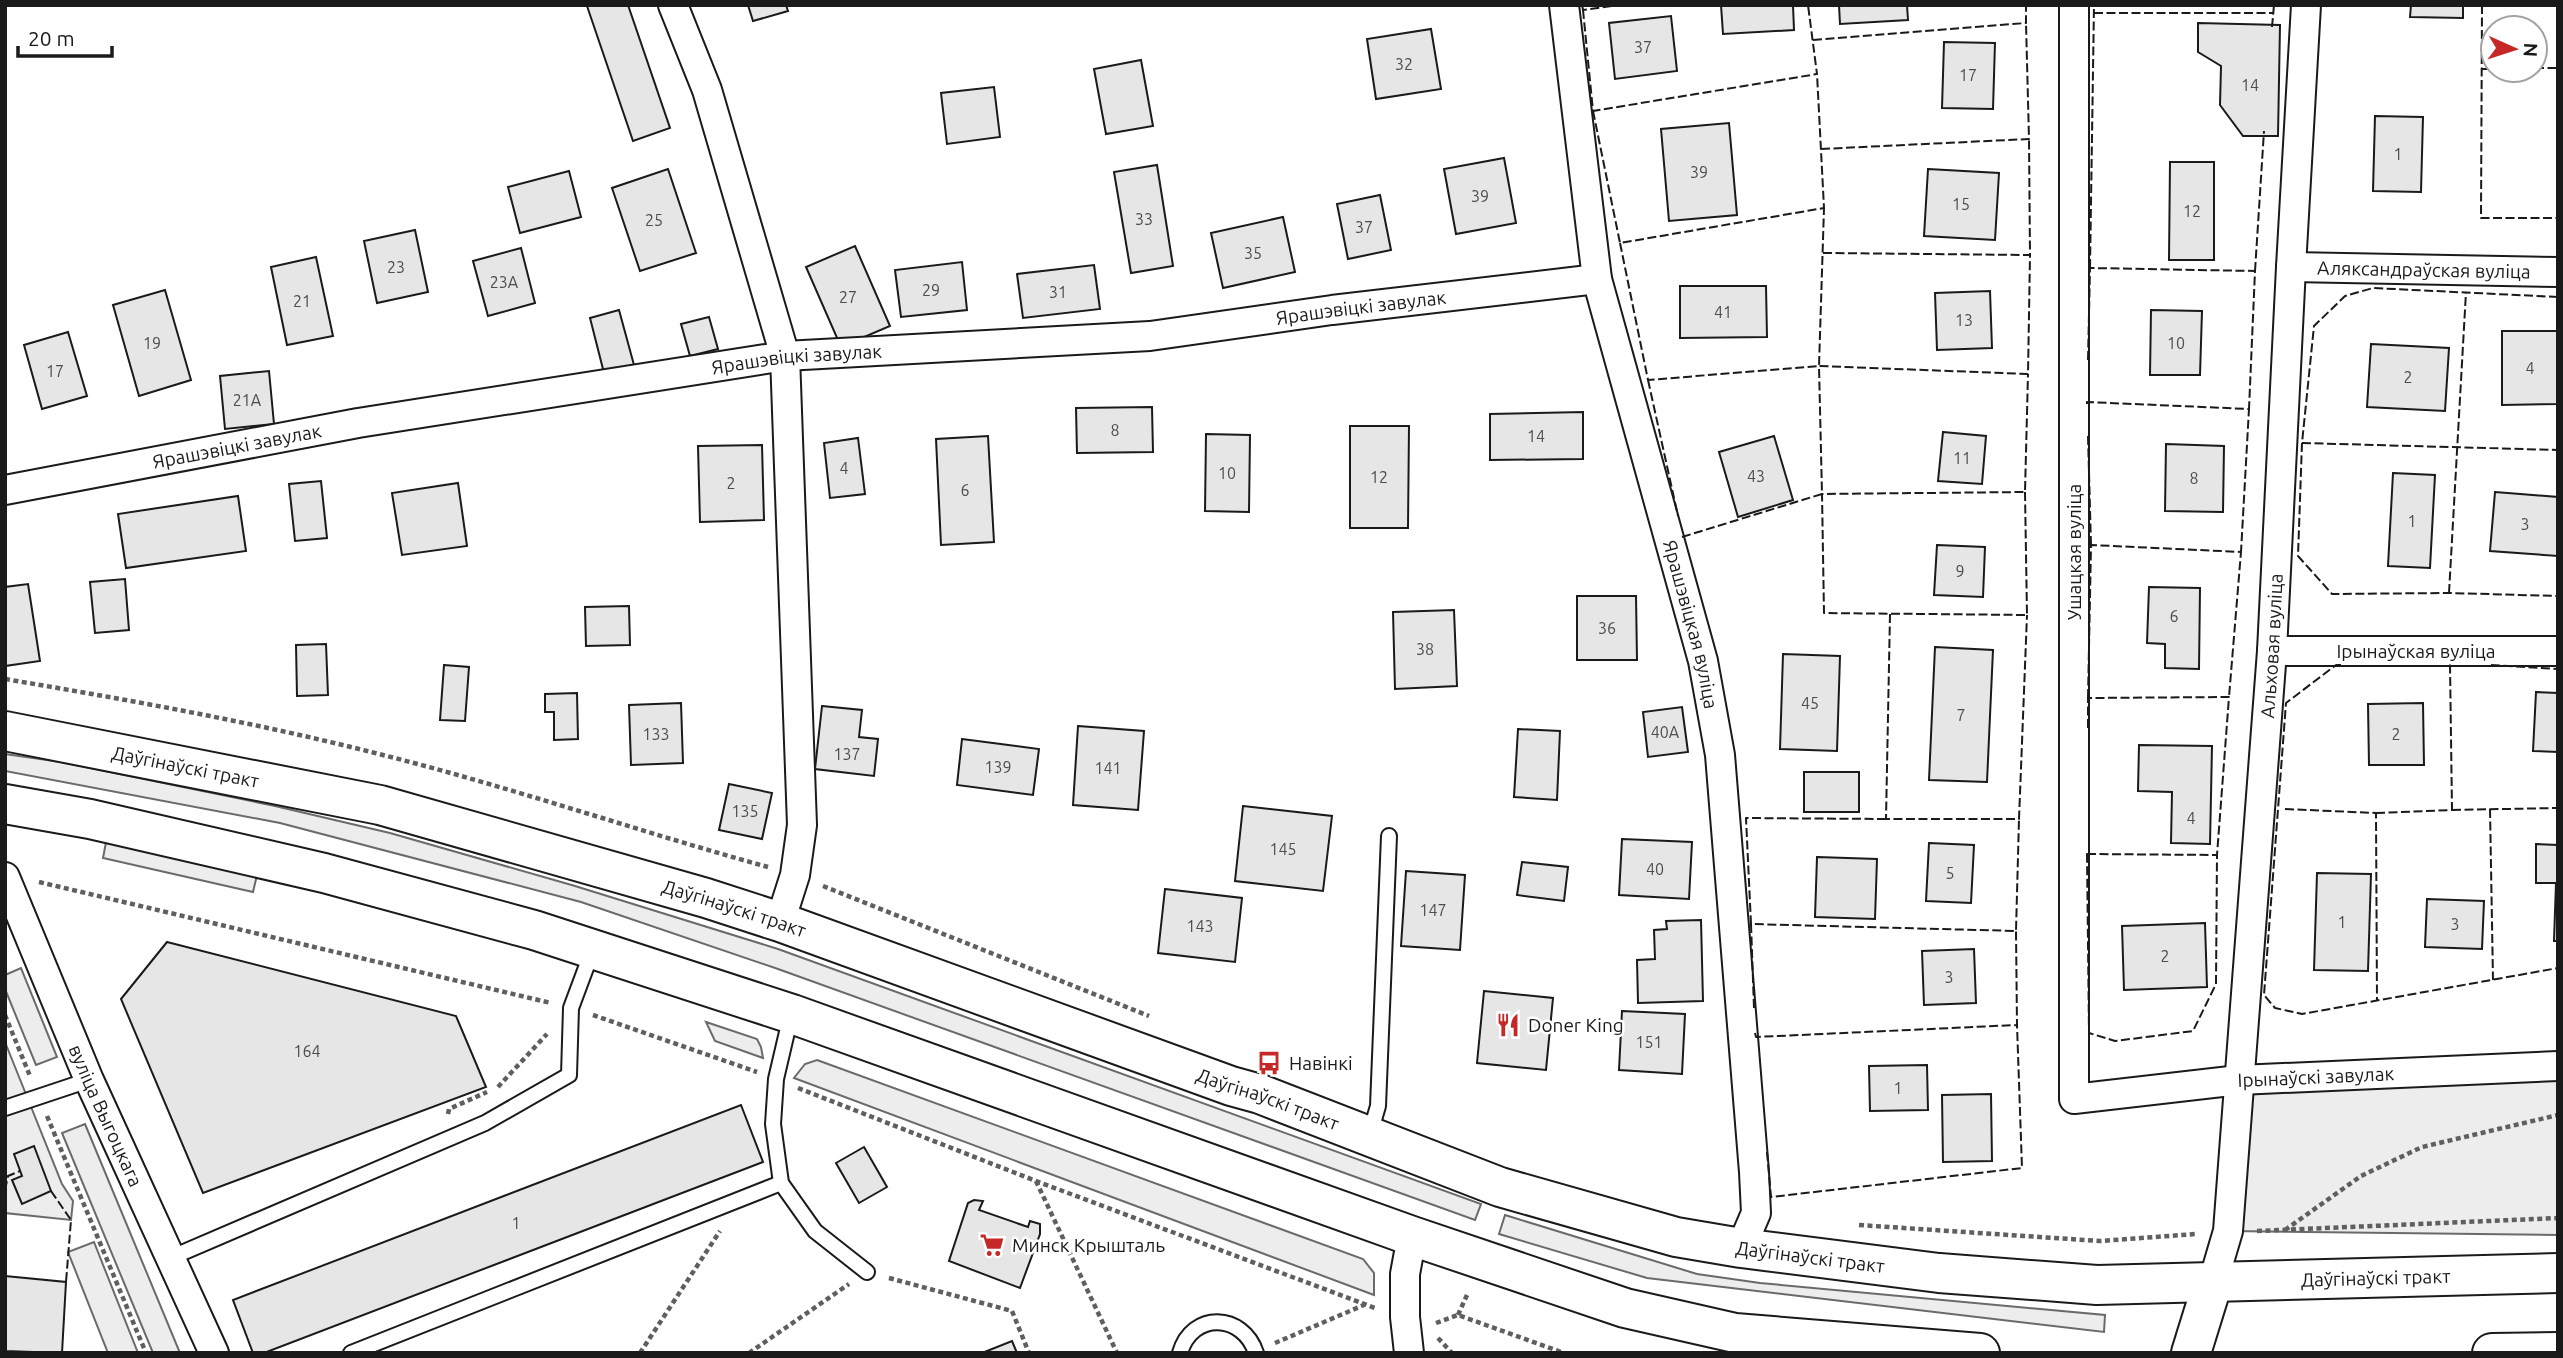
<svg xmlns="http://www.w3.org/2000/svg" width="2563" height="1358" viewBox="0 0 2563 1358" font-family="Ubuntu,sans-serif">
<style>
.built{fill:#ededed;stroke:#6a6a6a;stroke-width:2}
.building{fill:#e6e6e6;stroke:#1a1a1a;stroke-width:2}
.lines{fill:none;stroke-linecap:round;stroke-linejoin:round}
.lane-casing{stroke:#1a1a1a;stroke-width:18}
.street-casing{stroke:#1a1a1a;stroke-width:32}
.primary-casing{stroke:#1a1a1a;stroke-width:42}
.path{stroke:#5f5f5f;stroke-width:4.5;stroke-dasharray:5 3.5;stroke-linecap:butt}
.lane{stroke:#fff;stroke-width:14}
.street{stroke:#fff;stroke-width:28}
.primary{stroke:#fff;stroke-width:38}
.fence{stroke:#1a1a1a;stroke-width:2;stroke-dasharray:9 3.5;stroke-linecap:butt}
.labels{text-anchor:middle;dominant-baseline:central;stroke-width:5;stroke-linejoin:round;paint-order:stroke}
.number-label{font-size:16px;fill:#4d4d4d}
.street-label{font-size:19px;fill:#1a1a1a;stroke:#fff}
.poi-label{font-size:19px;fill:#1a1a1a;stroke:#fff;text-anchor:start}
</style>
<rect width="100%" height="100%" fill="#fff"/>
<!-- built -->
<g class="built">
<path d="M5,754L61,762L275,806L390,833L575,886L778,949L1481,1204L1475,1220L778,969L581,902L280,823L5,771Z"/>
<path d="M107,837L258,871L253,892L103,858Z"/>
<path d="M21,968L57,1057L36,1065L5,989V975Z"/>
<path d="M706,1022L757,1039L761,1047L763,1058L715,1041Z"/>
<path d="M5,1042L62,1184L73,1201L71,1220L5,1213Z"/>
<path d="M817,1060L1363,1259L1374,1273V1295L794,1078L805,1064Z"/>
<path d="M2558,1066V1235L2228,1231L2239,1080Z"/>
<path d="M85,1124L180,1353H153L62,1133Z"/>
<path d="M1505,1215L1697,1274L1760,1283L2105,1315L2104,1332L1647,1278L1499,1234Z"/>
<path d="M94,1242L138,1353H108L68,1252Z"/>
</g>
<!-- building -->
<g class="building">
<path d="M590,5H628L670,128L633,141L587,6Z"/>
<path d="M748,5H786L788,11L753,21Z"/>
<path d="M1721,5H1793L1794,30L1723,34Z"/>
<path d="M1839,5H1907L1908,20L1840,24Z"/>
<path d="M2411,5H2463V18L2410,17Z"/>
<path d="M1671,16L1677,71L1615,79L1609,23Z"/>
<path d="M2198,23L2280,25L2278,136H2243L2220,105L2221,66L2198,52Z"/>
<path d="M1431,29L1441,89L1376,99L1367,39Z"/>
<path d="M1944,42L1995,43L1993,109L1942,108Z"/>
<path d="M1141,60L1153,126L1106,134L1094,69Z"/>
<path d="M994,87L1000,137L947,144L941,93Z"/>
<path d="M2375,116L2423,117L2421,192L2373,191Z"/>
<path d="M1729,123L1737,215L1669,221L1661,129Z"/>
<path d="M1504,158L1516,223L1456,234L1444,169Z"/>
<path d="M2170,162H2214V260H2169Z"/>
<path d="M1157,165L1173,266L1131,273L1114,172Z"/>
<path d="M668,169L696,253L640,271L612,188Z"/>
<path d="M1928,169L1999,173L1995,240L1924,236Z"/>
<path d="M569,171L581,217L520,233L508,187Z"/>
<path d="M1380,195L1391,250L1348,259L1337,204Z"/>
<path d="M1283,217L1295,272L1223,288L1211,233Z"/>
<path d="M415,230L428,292L377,303L364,241Z"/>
<path d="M855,246L890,326L841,347L806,267Z"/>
<path d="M521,248L535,303L488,316L473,261Z"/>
<path d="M316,257L333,336L287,345L271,267Z"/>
<path d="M962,262L967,310L901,317L895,270Z"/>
<path d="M1094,265L1100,309L1023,318L1017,274Z"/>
<path d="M1680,286H1766L1767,337L1680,338Z"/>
<path d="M165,290L191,380L139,396L113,305Z"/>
<path d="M1990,291L1992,348L1937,350L1935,293Z"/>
<path d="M619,310L634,365L604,373L590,318Z"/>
<path d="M2151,310L2202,311L2200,375H2150Z"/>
<path d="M709,317L718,349L690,356L681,324Z"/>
<path d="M2502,331H2558V404L2502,405Z"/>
<path d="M68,332L87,396L42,409L24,345Z"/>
<path d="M2371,344L2449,348L2445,411L2367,407Z"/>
<path d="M269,371L274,424L225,429L220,376Z"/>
<path d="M1152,407L1153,452L1077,453L1076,408Z"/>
<path d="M1583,412V459L1490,460V414Z"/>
<path d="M1350,426H1409L1408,528H1350Z"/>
<path d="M1943,432L1986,436L1982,484L1938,481Z"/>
<path d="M1206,434L1250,435L1249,512L1205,511Z"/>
<path d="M988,436L994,542L941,545L936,439Z"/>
<path d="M1774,436L1793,500L1738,517L1719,452Z"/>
<path d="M858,438L865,494L830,498L824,443Z"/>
<path d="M2166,444L2224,446L2223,512L2165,511Z"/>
<path d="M762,445L764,520L700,522L698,446Z"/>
<path d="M2393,473L2435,475L2430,568L2388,566Z"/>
<path d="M321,481L327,538L295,541L289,484Z"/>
<path d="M458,483L467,546L402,555L392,493Z"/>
<path d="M2495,492L2558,497V556L2490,551Z"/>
<path d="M238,496L246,551L126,568L118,514Z"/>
<path d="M1937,545L1985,547L1983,597L1934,595Z"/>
<path d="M125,579L129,630L95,633L90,582Z"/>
<path d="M28,584L40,661L5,666V587Z"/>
<path d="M2149,587L2200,588L2199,669L2165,668V644L2147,643Z"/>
<path d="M1577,596H1636L1637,660H1577Z"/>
<path d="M629,606L630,645L586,646L585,607Z"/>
<path d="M1454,610L1457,686L1395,689L1393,612Z"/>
<path d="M326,644L328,695L297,696L296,645Z"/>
<path d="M1935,647L1993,650L1987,782L1929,780Z"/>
<path d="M1783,654L1840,656L1837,751L1780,749Z"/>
<path d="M444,665L469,667L465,721L440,720Z"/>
<path d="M2536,692L2558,693V752L2533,751Z"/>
<path d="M577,693L578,739L554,740V712H545V694Z"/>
<path d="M681,703L683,763L631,765L629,705Z"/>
<path d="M2423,703L2424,765H2369L2368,704Z"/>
<path d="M822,706L862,710L859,737L878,739L874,776L815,769Z"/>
<path d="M1682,707L1688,752L1648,757L1643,712Z"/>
<path d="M1078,726L1144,731L1138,810L1073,805Z"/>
<path d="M1518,729L1560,731L1557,800L1514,797Z"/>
<path d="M962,739L1039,749L1033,795L957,785Z"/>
<path d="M2139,745L2212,746L2210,844L2171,843L2172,792L2138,791Z"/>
<rect x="1804" y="772" width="55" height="40"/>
<path d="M729,784L772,793L762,839L719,830Z"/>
<path d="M1243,806L1332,816L1323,891L1235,881Z"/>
<path d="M1622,839L1692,842L1689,899L1619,895Z"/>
<path d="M1929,843L1974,845L1971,903L1926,901Z"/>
<path d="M2536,844L2558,845V941H2554L2556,883H2536Z"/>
<path d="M1817,857L1877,859L1875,919L1815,917Z"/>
<path d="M1522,862L1568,867L1564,901L1517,895Z"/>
<path d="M1406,871L1465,875L1460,950L1401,946Z"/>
<path d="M2317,873L2371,874L2368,971L2314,970Z"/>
<path d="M1165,889L1242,898L1235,962L1158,953Z"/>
<path d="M2427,899L2484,901L2482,949L2425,947Z"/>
<path d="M1701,920L1703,1001L1638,1003L1637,960L1655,959L1654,930L1667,929L1666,921Z"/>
<path d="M2205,923L2207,987L2124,990L2122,926Z"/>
<path d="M167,942L456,1016L486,1087L203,1193L121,999Z"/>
<path d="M1974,949L1976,1003L1924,1005L1922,951Z"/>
<path d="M1484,991L1553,998L1546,1070L1477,1063Z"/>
<path d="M1622,1011L1685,1014L1682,1074L1619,1070Z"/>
<path d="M1927,1065L1928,1110L1870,1111L1869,1066Z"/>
<path d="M1991,1094L1992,1161L1943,1162L1942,1095Z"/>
<path d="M741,1105L763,1162L264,1353H253L233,1300Z"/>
<path d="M34,1146L51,1191L22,1204L12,1180L22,1176L14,1154Z"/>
<path d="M864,1147L887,1187L859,1203L836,1163Z"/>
<path d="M974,1200L983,1201L979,1210L1028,1227L1030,1221L1040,1224V1234L1020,1288L949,1261L968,1203Z"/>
<path d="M5,1276L66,1282L62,1353L5,1351Z"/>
<path d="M1012,1341L1017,1353H982Z"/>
</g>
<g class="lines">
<!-- lane casing -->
<g class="lane-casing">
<g id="lane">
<path d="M791,1015L776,1079L773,1124L781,1183L815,1231L867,1272"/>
<path d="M5,1108L89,1080"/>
<path d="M1369,1137L1378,1106L1389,836"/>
<path d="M170,1258L485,1123L569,1075L571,1008L593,949"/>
<path d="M351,1353L781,1183"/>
<path d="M1180,1353C1192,1311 1243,1313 1256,1353"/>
</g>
</g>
<!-- street casing -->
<g class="street-casing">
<g id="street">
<path d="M673,5L707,90L785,356L802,825L795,875L780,922"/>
<path id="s1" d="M1564,5L1597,279L1703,661L1720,755L1754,1172L1756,1213L1741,1248"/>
<path id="s2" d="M2074,5V1099L2239,1080L2558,1066"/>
<path id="s3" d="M2291,267L2558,272"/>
<path id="s4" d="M5,490L358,423L785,356L1150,336L1332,310L1597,279"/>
<path id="s5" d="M2272,651H2558"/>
<path id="s6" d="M5,877L89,1080L214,1353"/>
<path id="s7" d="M2213,1282L2228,1231L2272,651L2291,267L2306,5"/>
<path d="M1409,1353L1405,1317V1274L1412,1236"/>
</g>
</g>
<!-- primary casing -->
<g class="primary-casing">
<g id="primary">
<path id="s8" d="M5,731L380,805L706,898L780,922L1231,1086L1260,1094L1500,1187L1676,1237L1741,1248L1939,1273L2097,1285L2558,1273"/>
<path d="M5,804L90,819L324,873L534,930L792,1014L1412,1236L1625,1308L1735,1333L1980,1353"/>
<path d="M2191,1353L2213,1282"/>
<path d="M2492,1353L2558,1352"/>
</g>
</g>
<!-- path -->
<g class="path">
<path d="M5,679C129,700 253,722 375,753C508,786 637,831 768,867"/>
<path d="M39,882L551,1003"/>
<path d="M823,886L1149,1016"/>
<path d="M5,1015L30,1076"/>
<path d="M593,1015L757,1072"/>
<path d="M498,1087L547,1034"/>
<path d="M798,1088L1036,1181L1375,1308"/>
<path d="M448,1114L449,1109L487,1092"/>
<path d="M47,1116L146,1353"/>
<path d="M1036,1181L1117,1353"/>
<path d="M1859,1225L2100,1241L2196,1234"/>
<path d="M2285,1230L2361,1176L2422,1147L2558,1115"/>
<path d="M2257,1231L2558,1218"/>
<path d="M889,1278L1012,1311L1029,1353"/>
<path d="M1458,1315L1467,1295"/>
<path d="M1436,1323L1458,1315L1564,1353"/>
<path d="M1438,1338L1452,1353"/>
<path d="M1275,1343L1364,1305"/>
<path d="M640,1353L720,1231"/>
<path d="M749,1353L849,1284"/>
</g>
<!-- lane -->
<use href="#lane" class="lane"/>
<!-- street -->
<use href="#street" class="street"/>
<!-- primary -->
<use href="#primary" class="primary"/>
<!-- fence -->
<g class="fence">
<path d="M1582,5L1583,10L1618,5"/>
<path d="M2482,5L2481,218H2558"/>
<path d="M1583,10L1593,111L1817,74L1808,5"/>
<path d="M2094,13H2273"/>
<path d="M2272,27L2274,5"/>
<path d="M1813,40L2026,23V5"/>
<path d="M2535,68H2558"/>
<path d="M2482,69H2493"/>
<path d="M1593,111L1620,243L1824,208L1817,74"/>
<path d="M1821,149L2029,139L2026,23"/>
<path d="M1620,243L1648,380L1819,366L1824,208"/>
<path d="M1823,253L2030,255L2029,139"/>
<path d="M2090,268L2094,5"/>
<path d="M2255,271L2264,131"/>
<path d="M2558,297L2373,288L2345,296L2314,326L2302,443L2298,556L2332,594L2449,593L2558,596"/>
<path d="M2088,360L2090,268L2255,271L2249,409"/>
<path d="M1648,380L1678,516"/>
<path d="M2087,404V402L2249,409L2241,552"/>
<path d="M2088,436L2091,545"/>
<path d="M2302,443L2558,450"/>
<path d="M2025,492L2027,615L1824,613L1822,494L2025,492L2028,374"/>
<path d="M1682,537L1822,494L1819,366L2028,374L2030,255"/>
<path d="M2449,593L2466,292"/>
<path d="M1890,614L1886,819H2019L2027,615"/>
<path d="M2341,665H2336L2286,703L2264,995L2275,1008L2302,1014L2558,968"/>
<path d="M2491,665L2558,669"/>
<path d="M2088,698L2091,545L2241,552L2229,697"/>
<path d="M2088,728V698L2229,697L2217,855"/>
<path d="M2285,809L2376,813L2377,1001"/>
<path d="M2490,809L2493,980"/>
<path d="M2452,810L2558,808"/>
<path d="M2376,813L2452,810L2450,664"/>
<path d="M1886,819L1746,818L1751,924L2016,931L2019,819"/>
<path d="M2087,854L2217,855L2216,984L2193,1031L2115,1041L2089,1033Z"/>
<path d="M1751,924L1754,1008"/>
<path d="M1755,1033L1756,1037L2017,1025L2016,931"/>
<path d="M1767,1152L1771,1197L2022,1168L2017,1025"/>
<path d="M5,1190L8,1176L20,1171"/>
<path d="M51,1191L71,1220L66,1282"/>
</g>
</g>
<!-- icons -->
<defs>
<g id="restaurant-bare" transform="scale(1.89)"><path d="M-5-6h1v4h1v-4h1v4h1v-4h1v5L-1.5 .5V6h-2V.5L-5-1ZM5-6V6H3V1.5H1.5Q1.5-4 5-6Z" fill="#c62828" stroke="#fff" stroke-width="2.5" paint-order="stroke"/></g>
<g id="bus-bare" transform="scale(1.89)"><path d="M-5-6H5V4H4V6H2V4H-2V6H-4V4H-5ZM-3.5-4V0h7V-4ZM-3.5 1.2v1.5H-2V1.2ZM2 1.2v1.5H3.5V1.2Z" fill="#c62828" stroke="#fff" stroke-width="2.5" paint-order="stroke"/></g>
<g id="supermarket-bare" transform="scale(1.89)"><path d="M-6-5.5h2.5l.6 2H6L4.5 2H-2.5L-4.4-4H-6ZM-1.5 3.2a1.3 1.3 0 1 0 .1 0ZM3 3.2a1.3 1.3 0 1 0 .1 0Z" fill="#c62828" stroke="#fff" stroke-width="2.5" paint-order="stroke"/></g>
</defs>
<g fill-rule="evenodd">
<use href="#restaurant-bare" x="1508" y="1025"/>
<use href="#bus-bare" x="1269" y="1063"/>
<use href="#supermarket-bare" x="992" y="1245"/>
</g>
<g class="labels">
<!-- number labels -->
<g class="number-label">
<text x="1643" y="47">37</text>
<text x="1404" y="64">32</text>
<text x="1968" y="75">17</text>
<text x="2250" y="85">14</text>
<text x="2398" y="154">1</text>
<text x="1699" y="172">39</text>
<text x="1480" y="196">39</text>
<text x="1961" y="204">15</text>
<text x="2192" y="211">12</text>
<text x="1144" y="219">33</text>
<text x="654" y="220">25</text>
<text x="1364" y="227">37</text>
<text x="1253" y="253">35</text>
<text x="396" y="267">23</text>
<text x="504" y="282">23А</text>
<text x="931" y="290">29</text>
<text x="1058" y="292">31</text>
<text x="848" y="297">27</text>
<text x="302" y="301">21</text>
<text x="1723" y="312">41</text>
<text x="1964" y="320">13</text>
<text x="152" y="343">19</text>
<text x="2176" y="343">10</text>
<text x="2530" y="368">4</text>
<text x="55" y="371">17</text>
<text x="2408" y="377">2</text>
<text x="247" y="400">21А</text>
<text x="1115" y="430">8</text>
<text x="1536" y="436">14</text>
<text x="1962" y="458">11</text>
<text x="844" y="468">4</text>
<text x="1227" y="473">10</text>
<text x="1756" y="476">43</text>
<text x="1379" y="477">12</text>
<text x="2194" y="478">8</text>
<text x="731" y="483">2</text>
<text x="965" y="490">6</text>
<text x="2412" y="521">1</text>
<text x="2525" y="524">3</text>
<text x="1960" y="571">9</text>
<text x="2174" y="616">6</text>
<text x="1607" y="628">36</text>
<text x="1425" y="649">38</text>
<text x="1810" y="703">45</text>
<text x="1961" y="715">7</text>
<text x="1665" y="732">40А</text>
<text x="656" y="734">133</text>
<text x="2396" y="734">2</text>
<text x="847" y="754">137</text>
<text x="998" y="767">139</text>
<text x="1108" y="768">141</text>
<text x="745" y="811">135</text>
<text x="2191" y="818">4</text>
<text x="1283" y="849">145</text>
<text x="1655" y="869">40</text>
<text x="1950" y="873">5</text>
<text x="1433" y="910">147</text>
<text x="2342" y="922">1</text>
<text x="2455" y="924">3</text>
<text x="1200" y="926">143</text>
<text x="2165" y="956">2</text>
<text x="1949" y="977">3</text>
<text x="1649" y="1042">151</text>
<text x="307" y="1051">164</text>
<text x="1898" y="1088">1</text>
<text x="516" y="1223">1</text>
</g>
<!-- street labels -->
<g class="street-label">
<text stroke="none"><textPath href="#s3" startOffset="133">Аляксандраўская вуліца</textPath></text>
<text stroke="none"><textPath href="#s4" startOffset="1370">Ярашэвіцкі завулак</textPath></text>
<text stroke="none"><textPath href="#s4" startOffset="803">Ярашэвіцкі завулак</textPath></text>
<text stroke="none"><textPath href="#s4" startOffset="236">Ярашэвіцкі завулак</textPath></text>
<text transform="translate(2074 552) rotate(-90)">Ушацкая вуліца</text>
<text stroke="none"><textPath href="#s1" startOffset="634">Ярашэвіцкая вуліца</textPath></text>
<text stroke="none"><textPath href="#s7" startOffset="640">Альховая вуліца</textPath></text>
<text stroke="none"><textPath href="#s5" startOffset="144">Ірынаўская вуліца</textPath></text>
<text stroke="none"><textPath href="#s8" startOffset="184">Даўгінаўскі тракт</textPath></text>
<text stroke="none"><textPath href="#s8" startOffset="751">Даўгінаўскі тракт</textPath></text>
<text stroke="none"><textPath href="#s2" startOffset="1337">Ірынаўскі завулак</textPath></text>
<text stroke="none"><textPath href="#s8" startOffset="1318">Даўгінаўскі тракт</textPath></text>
<text stroke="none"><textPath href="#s6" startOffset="259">вуліца Выгоцкага</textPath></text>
<text stroke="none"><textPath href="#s8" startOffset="1885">Даўгінаўскі тракт</textPath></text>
<text stroke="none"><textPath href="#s8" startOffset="2452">Даўгінаўскі тракт</textPath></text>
</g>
<!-- poi labels -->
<g class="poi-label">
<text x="1528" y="1025">Doner King</text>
<text x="1289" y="1063">Навінкі</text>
<text x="1012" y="1245">Минск Крышталь</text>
</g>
</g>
<!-- border -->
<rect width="2563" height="1358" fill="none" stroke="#1a1a1a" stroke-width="14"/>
<!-- north arrow -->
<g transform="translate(2514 49) rotate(93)"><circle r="33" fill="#ffffff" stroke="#a3a3a3" stroke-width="2"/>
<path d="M0-5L12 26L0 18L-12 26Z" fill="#c62828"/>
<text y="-10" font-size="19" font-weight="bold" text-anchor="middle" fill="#1a1a1a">N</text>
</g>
<!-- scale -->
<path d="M18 46v10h94v-10" fill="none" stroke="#1a1a1a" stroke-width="3.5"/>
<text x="28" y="46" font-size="21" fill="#1a1a1a" stroke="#ffffff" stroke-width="5" paint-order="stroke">20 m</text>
</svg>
